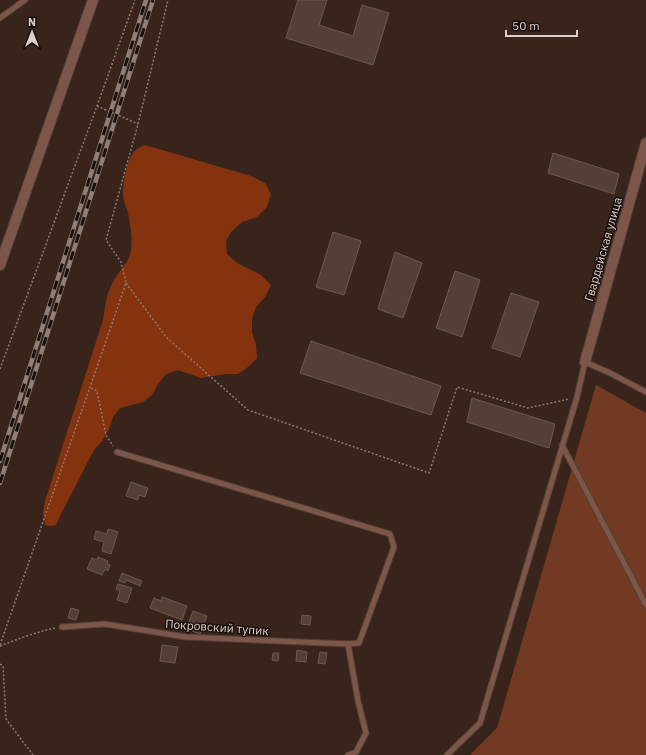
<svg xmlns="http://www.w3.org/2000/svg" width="646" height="755" viewBox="0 0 646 755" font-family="'IBM Plex Sans',sans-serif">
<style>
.green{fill:#723923}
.forest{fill:#85330f}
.building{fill:#543e35;stroke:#6f574e}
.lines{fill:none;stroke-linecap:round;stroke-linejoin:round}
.service-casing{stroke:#533f38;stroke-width:7}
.minor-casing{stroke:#533f38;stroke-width:12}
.path{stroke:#8c7b74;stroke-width:1.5;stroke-dasharray:2 2;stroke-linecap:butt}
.service{stroke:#7c5648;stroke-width:5}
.minor{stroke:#7c5648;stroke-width:10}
.rail-casing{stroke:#907f78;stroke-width:4.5}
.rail{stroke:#19100c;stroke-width:3;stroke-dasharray:9;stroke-linecap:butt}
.labels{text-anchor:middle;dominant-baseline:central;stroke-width:3;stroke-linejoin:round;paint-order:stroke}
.street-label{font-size:12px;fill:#ddcfc9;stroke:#19100c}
</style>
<rect width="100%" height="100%" fill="#39241c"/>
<!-- green -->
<path class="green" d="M596,385L646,413V755H470L497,728Z"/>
<!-- forest -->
<path class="forest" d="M145,145L251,176L265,183L271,194L267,207L257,217L242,222L232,231L226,241L227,254L237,263L261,275L271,285L265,297L256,307L252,319V332L256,345L257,358L248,367L238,374H225L201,378L178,370L166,374L158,384L152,395L143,402L120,408L113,417L109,429L102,441L94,450L60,516L56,525L51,526L45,525L43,513L45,501L103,320C105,308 106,295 112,284C117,272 129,264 131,250C133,238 130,224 128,213C127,209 125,205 124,201C121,189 126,163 133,153C135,150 141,147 145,145Z"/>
<!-- building -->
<g class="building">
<path d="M298,0H327L319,25L353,36L362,5L389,13L373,65L286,38Z"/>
<path d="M553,153L619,174L614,194L548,173Z"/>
<path d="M333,232L361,241L344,295L316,287Z"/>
<path d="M395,252L422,263L403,318L378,309Z"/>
<path d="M455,271L480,280L462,337L436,328Z"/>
<path d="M511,293L539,302L520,357L492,348Z"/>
<path d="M311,341L441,386L431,415L300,373Z"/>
<path d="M472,398L555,424L549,448L467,422Z"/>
<path d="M131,482L148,488L145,497L139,495L138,500L126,496Z"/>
<path d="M108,529L118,532L111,554L102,551L104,542L94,539L96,531L107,534Z"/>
<path d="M98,557L108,561L107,564L110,565L108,571L105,569L102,575L87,569L92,558L97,560Z"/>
<path d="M122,573L142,581L140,586L126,580L125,583L119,581Z"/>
<path d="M118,584L132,588L127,603L117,600L120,591L116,589Z"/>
<path d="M162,597L187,606L182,620L150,608L154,598L161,601Z"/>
<path d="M71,608L79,610L76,620L68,618Z"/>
<path d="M193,611L207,616L200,634L192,631L195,624L189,621Z"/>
<path d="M302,615L311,616L310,625L301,624Z"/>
<path d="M162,645L178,647L175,663L160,661Z"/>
<path d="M297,650L307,652L306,662L296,661Z"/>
<path d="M320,652L327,653L325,664L318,663Z"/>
<path d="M273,653H279L278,661L272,660Z"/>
</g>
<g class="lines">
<!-- service casing -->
<g class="service-casing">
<g id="service">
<path d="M0,18L25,0"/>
<path d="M562,445L646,605"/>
<path d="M62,627L105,624L186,637L348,644L359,643L394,547L390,534L117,452"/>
<path d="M348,644L358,701L366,733L356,752L348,755"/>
<path d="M447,755L480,723L577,397L585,362L610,373L646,392"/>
</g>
</g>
<!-- minor casing -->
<g class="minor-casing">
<g id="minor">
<path d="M0,265L93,0"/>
<path d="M585,362L646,143"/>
</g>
</g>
<!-- path -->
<g class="path">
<path d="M97,106L138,124"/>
<path d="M126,283L166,337L248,410L429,473L457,387L528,408L569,399"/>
<path d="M0,369L97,106L135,0"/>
<path d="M91,388L97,391L106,435L113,446"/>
<path d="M0,645L90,387L126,283L121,262L106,240L138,124L168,0"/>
<path d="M0,646C18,639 36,632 55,628"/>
<path d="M0,664L3,666L6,719L33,755"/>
</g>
<!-- service -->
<use href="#service" class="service"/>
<!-- minor -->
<use href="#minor" class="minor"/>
<!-- rail casing -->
<g class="rail-casing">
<g id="rail">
<path d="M0,461L146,0"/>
<path d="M0,483L153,0"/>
</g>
</g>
<!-- rail -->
<use href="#rail" class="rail"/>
</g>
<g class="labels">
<!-- street labels -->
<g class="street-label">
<text transform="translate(603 249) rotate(-74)">Гвардейская улица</text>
<text transform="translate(217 627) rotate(4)">Покровский тупик</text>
</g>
</g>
<!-- north arrow -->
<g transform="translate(32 32)" stroke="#19100c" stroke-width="3" paint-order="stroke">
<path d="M0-3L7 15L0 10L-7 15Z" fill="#ddcfc9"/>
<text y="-6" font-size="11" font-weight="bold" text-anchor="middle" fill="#ddcfc9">N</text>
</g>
<!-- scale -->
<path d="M506 30v6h71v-6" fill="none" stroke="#ddcfc9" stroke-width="2"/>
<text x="512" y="30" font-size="12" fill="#ddcfc9" stroke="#19100c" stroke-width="3" paint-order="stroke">50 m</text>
</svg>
